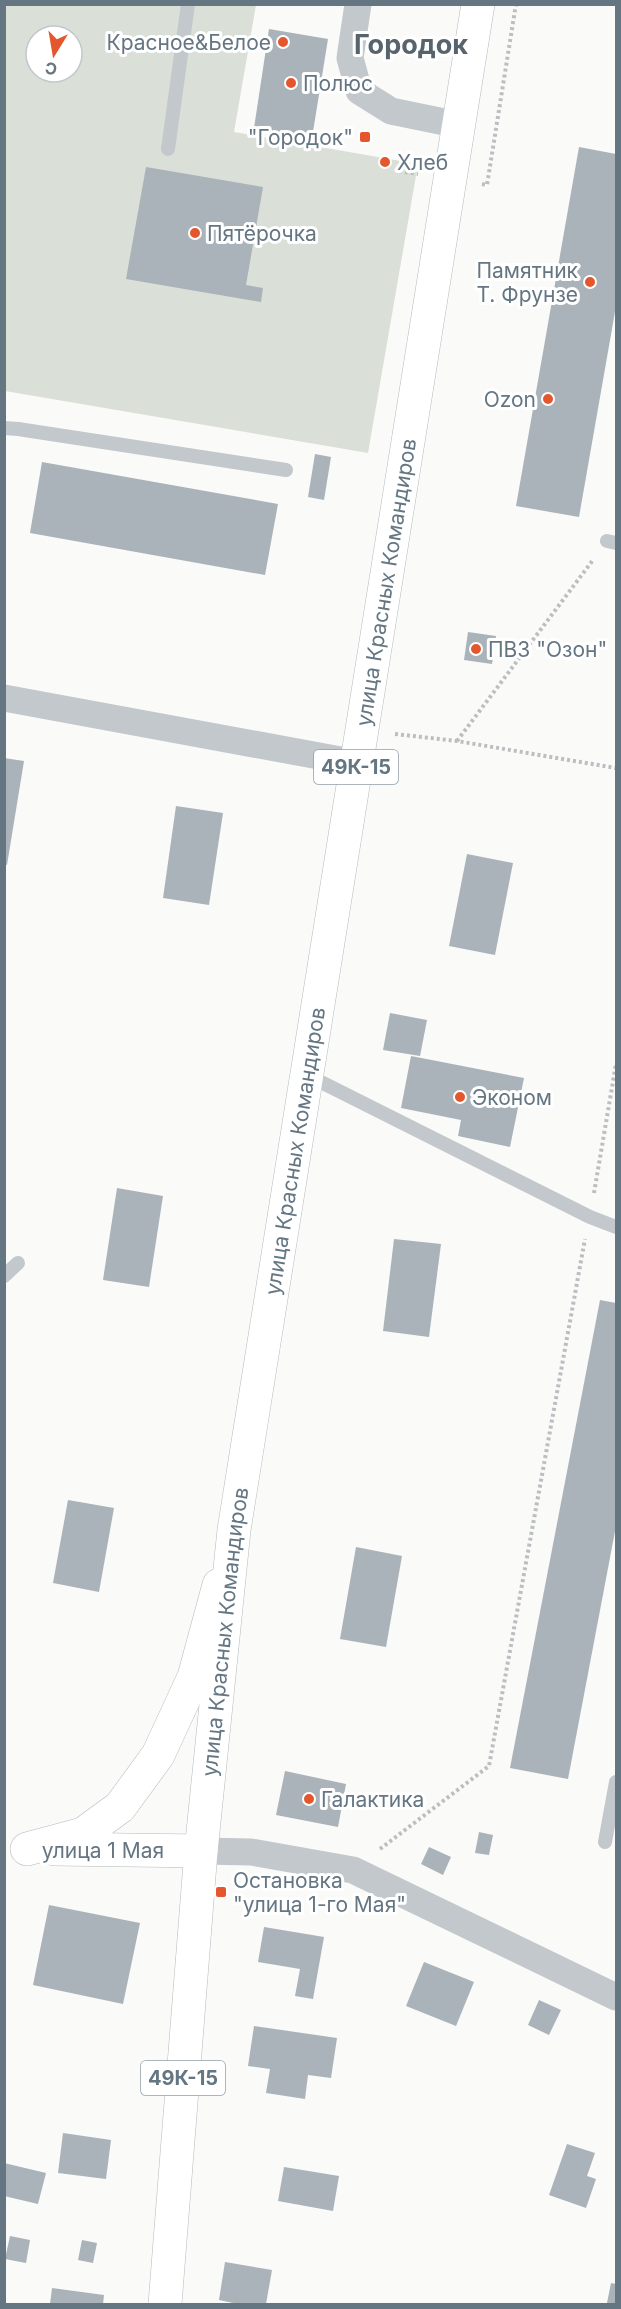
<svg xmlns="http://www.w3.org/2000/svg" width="621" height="2309" viewBox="0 0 621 2309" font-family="Inter,sans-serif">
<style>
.green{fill:#dadfd7;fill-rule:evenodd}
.building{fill:#aab3b9}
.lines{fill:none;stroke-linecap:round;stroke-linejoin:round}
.secondary-casing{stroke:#b3babf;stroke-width:34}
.primary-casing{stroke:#b5babe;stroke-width:34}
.path{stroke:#bbbfc2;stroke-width:4;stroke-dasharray:3 3;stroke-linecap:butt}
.lane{stroke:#c3c8cc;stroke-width:14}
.street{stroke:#c3c8cc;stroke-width:27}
.secondary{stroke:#fff;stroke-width:33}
.primary{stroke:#fff;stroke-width:33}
.poi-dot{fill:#e4572e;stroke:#fff;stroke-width:2}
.labels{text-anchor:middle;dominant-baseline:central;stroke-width:6;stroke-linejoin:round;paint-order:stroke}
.shield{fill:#fff;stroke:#939fa8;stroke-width:1.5}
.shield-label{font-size:20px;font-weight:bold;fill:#657683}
.poi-label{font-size:21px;fill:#657683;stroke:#fff;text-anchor:start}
.street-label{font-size:21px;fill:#657683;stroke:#fff}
.district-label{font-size:27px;font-weight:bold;fill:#57646e;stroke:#fff}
</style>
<rect width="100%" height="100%" fill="#fafaf8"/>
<!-- green -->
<path class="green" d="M4,5H256L234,132L418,164L368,453L5,391ZM36,36H72V72H36Z"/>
<!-- building -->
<g class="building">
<path d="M269,29L328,39L312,138L254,128Z"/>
<path d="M579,147L616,154V306L579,517L516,506Z"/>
<path d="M146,167L263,187L246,285L263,288L261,302L126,279Z"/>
<path d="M315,454L331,457L324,500L308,497Z"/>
<path d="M42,462L278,504L265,575L30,533Z"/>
<path d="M468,632L496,636L492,664L464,660Z"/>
<path d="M4,758L24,761L7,865L4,864Z"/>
<path d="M176,806L223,813L209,905L163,898Z"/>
<path d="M467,854L513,863L495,955L449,946Z"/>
<path d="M390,1013L427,1020L420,1056L383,1050Z"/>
<path d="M411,1056L524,1078L510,1147L458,1136L461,1120L401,1108Z"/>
<path d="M117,1188L163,1196L149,1287L103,1280Z"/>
<path d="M394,1239L441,1244L429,1337L383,1331Z"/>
<path d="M600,1300L616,1303V1526L568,1779L510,1768Z"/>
<path d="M68,1500L114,1508L99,1592L53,1583Z"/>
<path d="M356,1547L402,1556L386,1647L340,1639Z"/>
<path d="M285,1771L346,1784L338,1827L276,1815Z"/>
<path d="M479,1832L493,1835L489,1855L475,1853Z"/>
<path d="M429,1847L451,1857L443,1875L421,1864Z"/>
<path d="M49,1905L140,1923L123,2004L33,1985Z"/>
<path d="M264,1927L324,1937L313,1999L295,1996L300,1969L258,1962Z"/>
<path d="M424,1962L474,1982L456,2026L406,2006Z"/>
<path d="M539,2000L561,2010L549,2035L528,2025Z"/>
<path d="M254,2026L337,2038L331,2078L308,2075L305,2099L266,2093L270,2069L248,2066Z"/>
<path d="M63,2133L111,2140L106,2179L58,2173Z"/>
<path d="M567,2144L595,2153L587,2176L596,2179L586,2208L549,2195Z"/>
<path d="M4,2163L46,2173L38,2204L4,2196Z"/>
<path d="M284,2167L339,2176L333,2211L278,2201Z"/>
<path d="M10,2236L30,2240L26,2263L5,2259Z"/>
<path d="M82,2240L97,2243L93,2263L78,2260Z"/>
<path d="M225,2262L272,2270L266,2304H238L219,2300Z"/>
<path d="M611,2283L616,2284V2304L607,2303Z"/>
<path d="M52,2288L104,2295L103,2304H50Z"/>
</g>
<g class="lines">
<!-- secondary casing -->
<g class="secondary-casing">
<g id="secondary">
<path d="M27,1849L83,1834L120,1807L158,1755L194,1677L219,1585"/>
<path d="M54,1849L201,1851"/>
</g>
</g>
<!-- primary casing -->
<g class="primary-casing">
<g id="primary">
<path id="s1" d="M165,2304L201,1851L234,1530L478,4"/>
</g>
</g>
<!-- path -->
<g class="path">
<path d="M399,171L418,174"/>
<path d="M482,184L487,185L516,4"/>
<path d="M395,734L457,741L616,768"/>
<path d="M457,741L593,560"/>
<path d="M594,1193L616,1064"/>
<path d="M380,1849L489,1766L585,1239"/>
</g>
<!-- lane -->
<g class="lane">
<path d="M168,149L188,4"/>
<path d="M4,428L18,429L286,470"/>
<path d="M607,541L616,543"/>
<path d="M307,1075L590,1217L616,1227"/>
<path d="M4,1276L18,1263"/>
<path d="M605,1842L616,1782"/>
</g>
<!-- street -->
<g class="street">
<path d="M358,4L350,58L359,91L391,111L459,125"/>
<path d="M4,698L357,763"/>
<path d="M201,1851L251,1852L353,1870L616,1997"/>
</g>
<!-- secondary -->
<use href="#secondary" class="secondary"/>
<!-- primary -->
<use href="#primary" class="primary"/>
</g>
<!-- markers -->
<g class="poi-dot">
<circle cx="283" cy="42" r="6"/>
<circle cx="291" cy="83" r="6"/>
<rect x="359" y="131" width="12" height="12" rx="3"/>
<circle cx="385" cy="162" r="6"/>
<circle cx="195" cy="233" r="6"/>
<circle cx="590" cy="282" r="6"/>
<circle cx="548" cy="399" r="6"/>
<circle cx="476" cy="649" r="6"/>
<circle cx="460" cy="1097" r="6"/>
<circle cx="309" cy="1799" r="6"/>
<rect x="215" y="1886" width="12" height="12" rx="3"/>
</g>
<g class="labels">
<!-- shield labels -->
<g class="shield">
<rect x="314" y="750" width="84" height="34" rx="4.5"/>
<rect x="141" y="2061" width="84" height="34" rx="4.5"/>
</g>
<g class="shield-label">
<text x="356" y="767">49К-15</text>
<text x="183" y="2078">49К-15</text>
</g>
<!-- poi labels -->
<g class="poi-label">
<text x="271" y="42" text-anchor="end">Красное&amp;Белое</text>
<text x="303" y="83">Полюс</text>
<text x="353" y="137" text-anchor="end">"Городок"</text>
<text x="397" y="162">Хлеб</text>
<text x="207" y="233">Пятёрочка</text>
<text x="578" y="270" text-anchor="end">Памятник<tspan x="578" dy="24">Т. Фрунзе</tspan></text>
<text x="536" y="399" text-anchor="end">Ozon</text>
<text x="488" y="649">ПВЗ "Озон"</text>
<text x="472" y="1097">Эконом</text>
<text x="321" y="1799">Галактика</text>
<text x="233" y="1880">Остановка<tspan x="233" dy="24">"улица 1-го Мая"</tspan></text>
</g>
<!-- street labels -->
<g class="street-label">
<text stroke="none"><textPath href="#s1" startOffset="1737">улица Красных Командиров</textPath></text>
<text stroke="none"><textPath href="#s1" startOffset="1161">улица Красных Командиров</textPath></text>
<text stroke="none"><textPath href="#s1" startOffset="675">улица Красных Командиров</textPath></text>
<text x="103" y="1850">улица 1 Мая</text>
</g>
<!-- district labels -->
<g class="district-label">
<text x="411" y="44">Городок</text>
</g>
</g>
<!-- border -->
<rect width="621" height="2309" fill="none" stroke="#657683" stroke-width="12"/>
<!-- north arrow -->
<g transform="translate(54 54) rotate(191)"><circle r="28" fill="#ffffff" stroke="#c1c8cd" stroke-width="1.5"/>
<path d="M0-4.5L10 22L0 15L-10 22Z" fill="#e4572e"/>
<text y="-9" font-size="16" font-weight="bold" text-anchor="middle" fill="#657683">С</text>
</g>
</svg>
